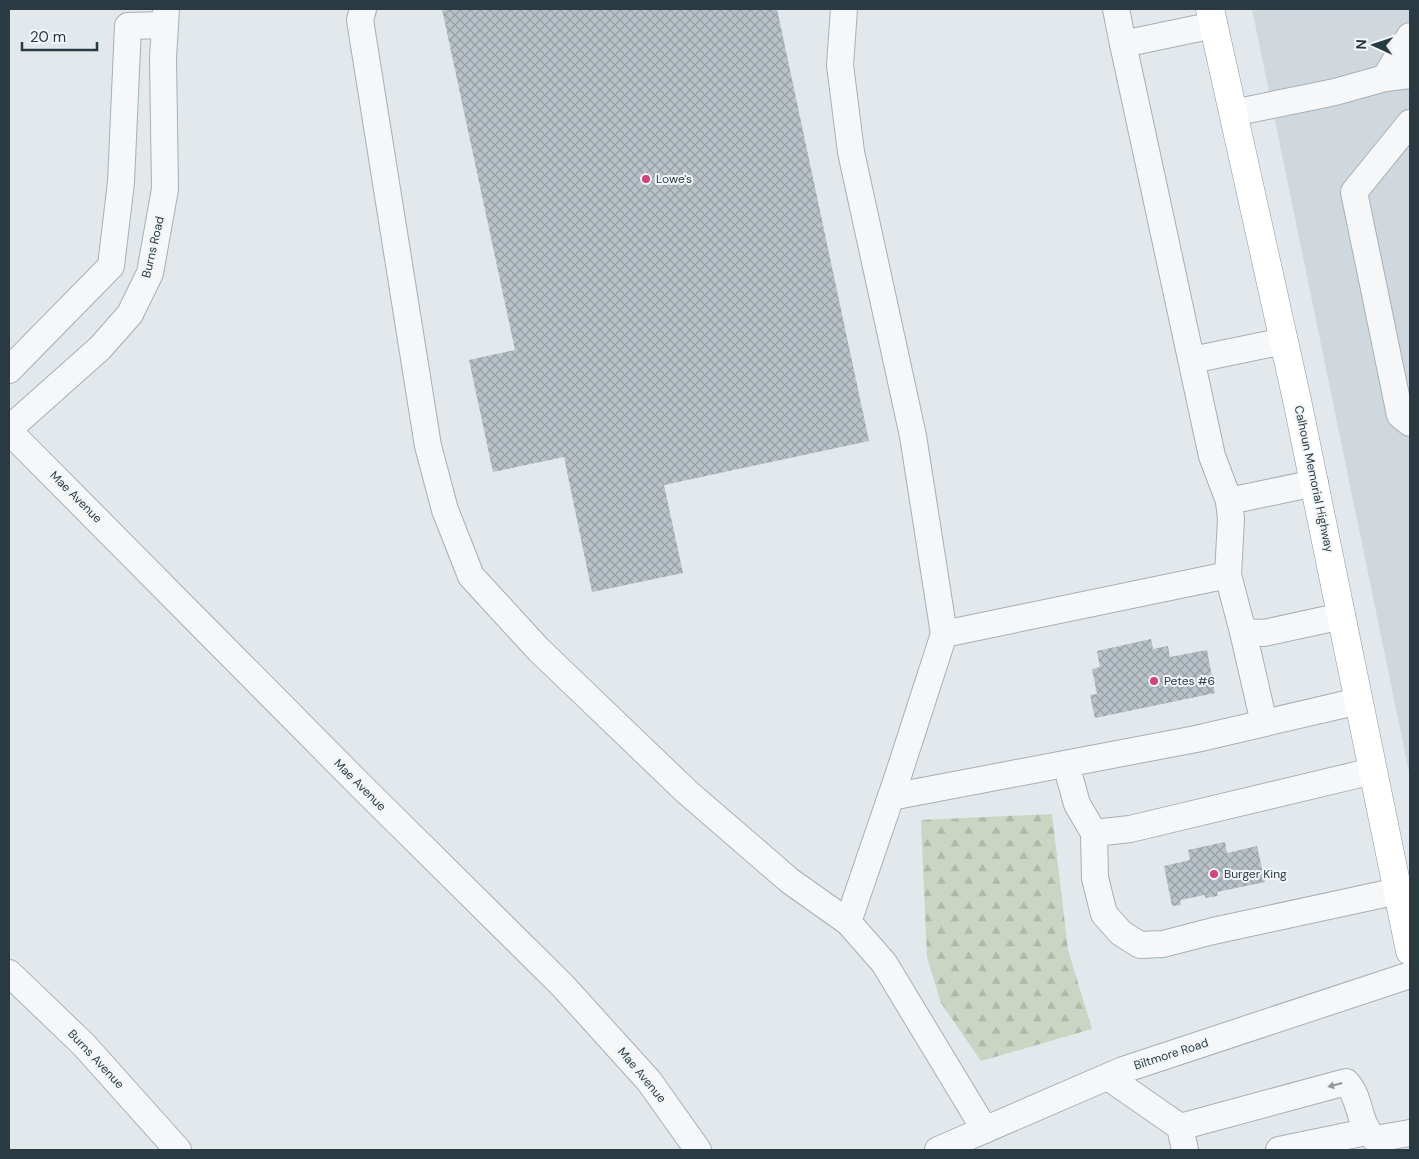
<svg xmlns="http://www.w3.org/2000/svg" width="1419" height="1159" viewBox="0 0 1419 1159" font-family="'DM Sans',sans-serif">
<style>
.built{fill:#d0d8dd}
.forest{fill:url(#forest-firs)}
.building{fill:url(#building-cross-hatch)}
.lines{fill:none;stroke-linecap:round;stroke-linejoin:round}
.minor-casing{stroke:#a7b0b5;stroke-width:28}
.highway-casing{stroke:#8999a2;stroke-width:29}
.minor{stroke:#f5f7f9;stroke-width:26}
.highway{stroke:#fff;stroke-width:28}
.oneway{fill:#8f989e}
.poi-dot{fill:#d3447e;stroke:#f2f6f8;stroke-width:2}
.labels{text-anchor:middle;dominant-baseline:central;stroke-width:4;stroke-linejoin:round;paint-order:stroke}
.poi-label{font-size:12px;fill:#293a43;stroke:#f2f6f8;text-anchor:start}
.street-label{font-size:12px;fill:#293a43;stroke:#f2f6f8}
</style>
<defs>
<pattern id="forest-firs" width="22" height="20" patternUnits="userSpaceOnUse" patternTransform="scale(1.25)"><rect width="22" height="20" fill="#ccd5c3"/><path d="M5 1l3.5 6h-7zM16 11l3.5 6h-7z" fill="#afb8a9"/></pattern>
<pattern id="building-cross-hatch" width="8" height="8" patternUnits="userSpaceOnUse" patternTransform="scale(1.25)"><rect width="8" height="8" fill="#b9c2c8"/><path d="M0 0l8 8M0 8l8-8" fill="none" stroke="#969fa4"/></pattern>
</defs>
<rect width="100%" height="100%" fill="#e2e8eb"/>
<!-- built -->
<path class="built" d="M1252,9H1410V777Z"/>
<!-- forest -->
<path class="forest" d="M1052,814L1068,950L1092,1029L981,1061L941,1003L927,957L921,820Z"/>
<!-- building -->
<g class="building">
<path d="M442,9H777L869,441L664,485L683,573L592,592L564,457L493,472L469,360L515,350Z"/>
<path d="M1151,639L1153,649L1168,646L1170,657L1207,650L1215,693L1095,718L1090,695L1097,694L1092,669L1100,667L1097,651Z"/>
<path d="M1225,842L1227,853L1257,846L1265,882L1217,892L1218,896L1205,898V895L1180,900L1181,905L1172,906L1164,866L1190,860L1188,850Z"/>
</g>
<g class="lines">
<!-- minor casing -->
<g class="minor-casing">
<g id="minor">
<path d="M363,9L360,20L428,446L445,510L471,576L538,649L687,792L790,881L848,922L884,963L985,1130"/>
<path d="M844,9L840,65L851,152L913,436L944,634"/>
<path d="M1116,9L1123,44"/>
<path d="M1214,25L1123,44L1212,456L1229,501"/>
<path d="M1385,78L1410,36"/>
<path d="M1233,113L1335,92L1385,78L1410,75"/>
<path d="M1410,123L1354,192L1400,415L1410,423"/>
<path d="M1192,360L1284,341"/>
<path d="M9,370L111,266L121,182L128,26L165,25"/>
<path d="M9,429L100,348L130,314L150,273L165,189L163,58L166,9"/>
<path d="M9,431L361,786L563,986L649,1081L698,1150"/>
<path d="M1228,575L1243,632L1264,633L1342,616"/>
<path d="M1243,632L1264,723"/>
<path d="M1066,764L1077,804L1094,833L1130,829L1373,771"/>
<path d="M891,797L1196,739L1359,701"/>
<path d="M1094,833L1095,878L1104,914L1121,933L1140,945L1163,944L1213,931L1398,891"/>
<path d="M848,922L898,776L944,634L1228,575L1231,519L1229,501L1315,483"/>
<path d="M9,973L84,1045L178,1150"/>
<path d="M1108,1077L1180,1127L1185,1150"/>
<path d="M1180,1127L1346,1082C1362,1098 1357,1124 1375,1139L1410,1133"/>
<path d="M938,1150L1123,1070L1410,975"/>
<path d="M1279,1150L1366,1132"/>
</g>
</g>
<!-- highway casing -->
<g class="highway-casing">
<path id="highway" d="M1210,9L1297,400L1410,951"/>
</g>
<!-- minor -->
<use href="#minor" class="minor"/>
<!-- highway -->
<use href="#highway" class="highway"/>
</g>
<!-- one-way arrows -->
<defs><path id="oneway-solid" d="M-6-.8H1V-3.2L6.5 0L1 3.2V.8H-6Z" transform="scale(1.25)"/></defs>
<use class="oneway" href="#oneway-solid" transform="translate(1335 1085) rotate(165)"/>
<!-- markers -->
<g class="poi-dot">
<circle cx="646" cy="179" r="5"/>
<circle cx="1154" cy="681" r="5"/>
<circle cx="1214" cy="874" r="5"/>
</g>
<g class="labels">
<!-- poi labels -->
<g class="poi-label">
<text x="656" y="179">Lowe's</text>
<text x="1164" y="681">Petes #6</text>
<text x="1224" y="874">Burger King</text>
</g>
<!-- street labels -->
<g class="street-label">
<text transform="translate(153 247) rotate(-77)">Burns Road</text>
<text transform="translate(1314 479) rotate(78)">Calhoun Memorial Highway</text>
<text transform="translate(76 497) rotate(45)">Mae Avenue</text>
<text transform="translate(360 785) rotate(45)">Mae Avenue</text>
<text transform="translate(1171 1054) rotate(-18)">Biltmore Road</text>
<text transform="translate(96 1059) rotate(47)">Burns Avenue</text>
<text transform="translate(642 1075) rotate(50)">Mae Avenue</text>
</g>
</g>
<!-- border -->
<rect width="1419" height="1159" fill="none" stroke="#293a43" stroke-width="20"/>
<!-- north arrow -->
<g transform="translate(1374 45) rotate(273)" stroke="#f2f6f8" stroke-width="4" paint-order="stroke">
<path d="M0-4L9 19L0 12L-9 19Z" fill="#293a43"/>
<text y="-8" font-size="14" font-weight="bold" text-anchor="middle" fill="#293a43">N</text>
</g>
<!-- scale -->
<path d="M22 42v8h75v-8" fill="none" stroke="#293a43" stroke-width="2.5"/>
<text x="30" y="42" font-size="15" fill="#293a43" stroke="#f2f6f8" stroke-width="4" paint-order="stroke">20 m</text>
</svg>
